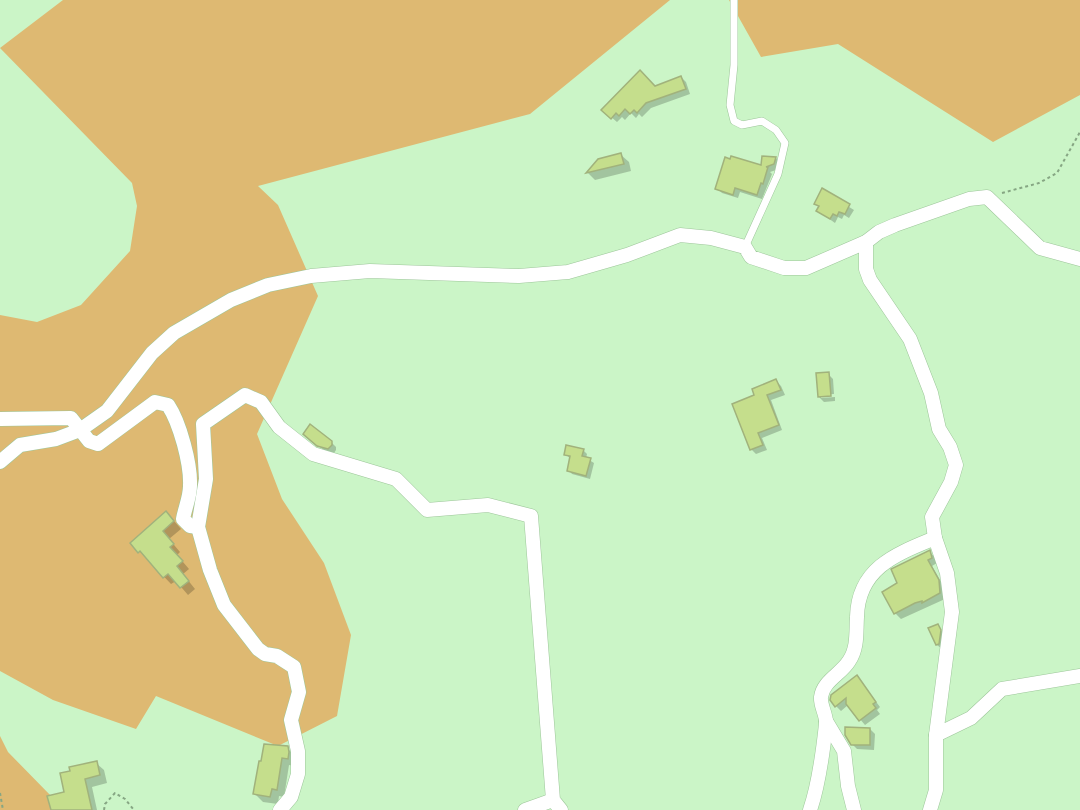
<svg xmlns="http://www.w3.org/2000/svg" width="1080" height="810" viewBox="0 0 1080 810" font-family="'Public Sans',sans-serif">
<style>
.green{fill:#deb972}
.shadow{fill:#0003}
.building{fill:#c5de8c;stroke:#a1b27c;stroke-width:1.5}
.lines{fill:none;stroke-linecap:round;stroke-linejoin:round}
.lane-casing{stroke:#9dc69a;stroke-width:8}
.street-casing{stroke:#9dc69a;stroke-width:15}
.path{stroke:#86a683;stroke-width:2;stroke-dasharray:3 3;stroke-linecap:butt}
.lane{stroke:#fff;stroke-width:7}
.street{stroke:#fff;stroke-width:14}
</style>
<rect width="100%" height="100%" fill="#cbf5c7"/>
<!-- green -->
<g class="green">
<path d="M63,0H670L530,114L258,186L278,205L318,296L257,434L282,499L324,563L351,635L337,716L278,746L156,696L136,729L53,700L0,671V315L37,322L81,305L130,251L137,206L132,183L0,48Z"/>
<path d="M729,0H1080V95L993,142L838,44L761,57Z"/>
<path d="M0,736L8,752L52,797L79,810H0Z"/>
</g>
<!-- shadow -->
<g class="shadow">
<path d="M681,77L686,82L690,94L651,108L642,117L639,114L636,118L631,113L625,120L622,117L617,122L603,110Z"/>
<path d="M621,155L629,162L631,171L595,180L588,173L598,160Z"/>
<path d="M776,158L780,163L779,169L770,172L772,174L762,199L740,192L738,198L722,193L717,188L763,167Z"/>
<path d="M823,191L854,210L849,218L844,215L842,219L838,217L835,223L818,211L820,207L816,203Z"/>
<path d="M828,374L833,379L834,394L821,395V398L835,397V401L824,402L819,397Z"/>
<path d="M776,381L781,386L785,395L771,400L782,430L762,438L767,450L756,454L751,449L756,396Z"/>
<path d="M309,439L331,442L336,447V450L334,453L324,450Z"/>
<path d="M583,450L587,454L586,458L594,463L590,479L572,474L569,470L571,459L565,454Z"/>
<path d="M174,521L181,529L169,539L180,552L177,555L189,569L183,574L195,589L188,595L176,581L171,584L132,543Z"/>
<path d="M929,552L935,557L937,563L932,566L944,587L945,599L901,619L896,614L884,592L899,584Z"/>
<path d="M938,626L945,636L942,649L937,645Z"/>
<path d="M861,682L880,707L877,710L880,714L865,725L848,705L841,711L836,706Z"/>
<path d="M870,729L875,734L874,750L857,749L852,744Z"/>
<path d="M287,748L295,756V766L289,765L284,797L279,796L278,804L263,802L255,794Z"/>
<path d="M96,763L104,770L107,783L92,787L97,810H52Z"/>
</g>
<!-- building -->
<g class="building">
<path d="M640,70L655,86L681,76L686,89L646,103L637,113L634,110L630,114L625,109L619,116L616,113L611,119L601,110Z"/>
<path d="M621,153L624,164L586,173L598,159Z"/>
<path d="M731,156L761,165L762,156L776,157L774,164L766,167H768L763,184L761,183L757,195L735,188L733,195L715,189L725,157L730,159Z"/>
<path d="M822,188L850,204L845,214L839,212L837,216L833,214L830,219L816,211L819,206L814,204Z"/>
<path d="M829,372L831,396L818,397L816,373Z"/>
<path d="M776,379L781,390L767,395L779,425L758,433L763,445L750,450L732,404L754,395L752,389Z"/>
<path d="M310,424L332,441V445L328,449L317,446L303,434Z"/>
<path d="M566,445L584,449L582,456L591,458L586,476L567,471L570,456L564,455Z"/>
<path d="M166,511L174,521L163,531L174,544L170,547L183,561L177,566L189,581L180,588L168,574L163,578L140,551L138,553L130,543Z"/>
<path d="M930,550L932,558L928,560L939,580L940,593L922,603V601L915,603L894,614L882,592L897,583L891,569Z"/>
<path d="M938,624L941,630L939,644L936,645L928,628Z"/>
<path d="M857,675L876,702L873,704L876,708L859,721L846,704V698L835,707L830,700L831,695Z"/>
<path d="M845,727L870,728V745H851L845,735Z"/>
<path d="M264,744L288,746L289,752L288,759L282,758L277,790L272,789L270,797L253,794L259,761H261Z"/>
<path d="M97,761L100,775L85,779L92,810H51L47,796L64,792L60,773L70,771L69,767Z"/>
</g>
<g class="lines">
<!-- lane casing -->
<g class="lane-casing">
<path id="lane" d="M734,0V65L730,105L734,121L742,125L762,121L776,130L785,143L778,174L745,247"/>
</g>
<!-- street casing -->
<g class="street-casing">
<g id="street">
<path d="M866,242V269L870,280L910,339L931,393L939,429L950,447L956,465L951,482L932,517L935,538L947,573L952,612L936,735L971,718L1002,689L1080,676"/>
<path d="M0,419L71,418L89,441L98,444L155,402L168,405C180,423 191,464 190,486C190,497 185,508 183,519L190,526L198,527"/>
<path d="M0,462L20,445L56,439L80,430L107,411L152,353L174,333L231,300L268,285L311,276L370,271L519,276L568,272L627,255L680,235L711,238L745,247L751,257L784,268H806L866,242L879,232L895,225L969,199L987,197L1040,248L1080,259"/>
<path d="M826,721L844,751L848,786L854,810"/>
<path d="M280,810L291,797L298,774V751L291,720L299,692L294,667L277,656L265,654L258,649L224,605L210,570L198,527L206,479L203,424L245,395L261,402L279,427L313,454L396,479L427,510L488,505L531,516L553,800L561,810"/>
<path d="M525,810L553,800"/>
<path d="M810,810C819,784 823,752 826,724C827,715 820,706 821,697C823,681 841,674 849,661C858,648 856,632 857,617C858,568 896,554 935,538"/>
<path d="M930,810L936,790V735"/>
</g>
</g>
<!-- path -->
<g class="path">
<path d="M1002,193L1039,183L1057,173L1080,132"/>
<path d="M0,793L3,810"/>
<path d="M104,810L105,804L115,793L125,799L134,810"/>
</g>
<!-- lane -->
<use href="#lane" class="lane"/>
<!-- street -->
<use href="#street" class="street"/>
</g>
</svg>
